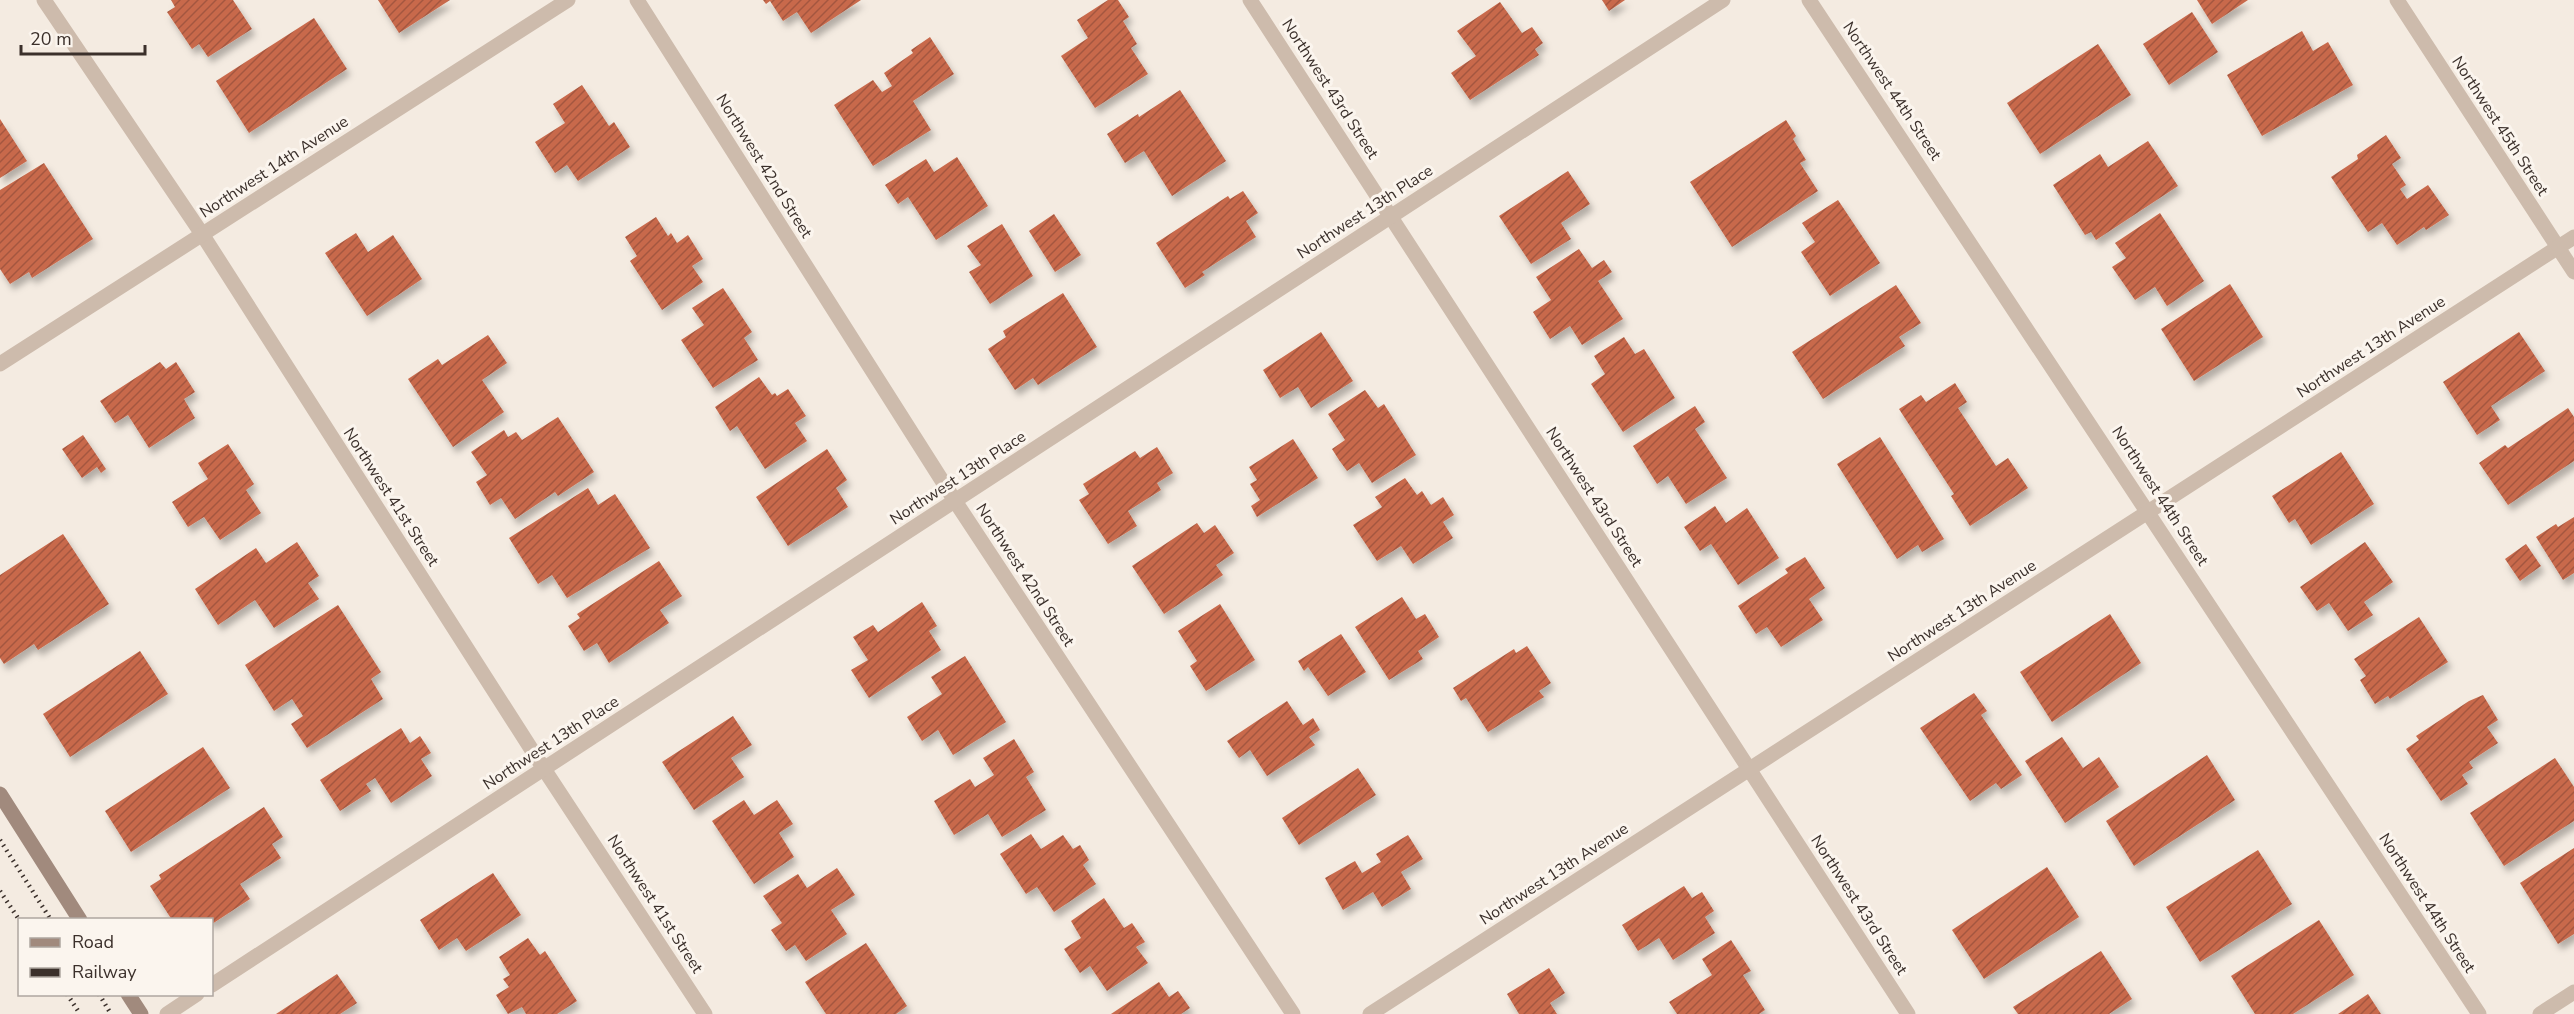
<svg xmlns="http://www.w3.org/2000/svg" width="2574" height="1014" viewBox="0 0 2574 1014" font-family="'Nunito Sans',sans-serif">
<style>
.building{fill:url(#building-hatch);filter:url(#shadow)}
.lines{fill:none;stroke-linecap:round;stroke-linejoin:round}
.street{stroke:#cdbbac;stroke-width:15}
.secondary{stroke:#a18a7d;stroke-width:15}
.rail{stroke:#3b302b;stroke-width:4.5;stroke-dasharray:1.5 4.5;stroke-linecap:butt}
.labels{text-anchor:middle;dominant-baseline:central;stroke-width:6;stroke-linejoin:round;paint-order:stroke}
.street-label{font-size:16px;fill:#3b302b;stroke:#fbf5ee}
</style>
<defs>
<pattern id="building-hatch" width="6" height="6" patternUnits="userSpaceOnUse" patternTransform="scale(1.5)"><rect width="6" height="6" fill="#c8694b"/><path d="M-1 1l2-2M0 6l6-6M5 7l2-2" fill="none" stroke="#a4573f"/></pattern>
<filter id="shadow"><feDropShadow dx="3.5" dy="6" stdDeviation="3" flood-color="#0004"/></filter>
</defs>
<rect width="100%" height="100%" fill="#f4ebe1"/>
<!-- building -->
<g class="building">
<path d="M171,0H233L252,29L208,57L199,44L192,49L167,12L175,7Z"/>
<path d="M378,0H450L399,33Z"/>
<path d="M763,0H861L811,33L797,12L783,21L770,1L766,4Z"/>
<path d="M1108,0H1118L1129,17L1123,21L1137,44L1131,48L1148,74L1095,108L1061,56L1088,38L1077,20Z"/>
<path d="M1602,0H1625L1609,11Z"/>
<path d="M2197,0H2248L2212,24Z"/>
<path d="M1500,2L1522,33L1532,27L1543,43L1535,49L1539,55L1470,100L1451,73L1476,56L1457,31Z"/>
<path d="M2192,12L2218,52L2169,85L2143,44Z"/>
<path d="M314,18L347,69L249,133L216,81Z"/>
<path d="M2302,31L2313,51L2328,42L2353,85L2262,136L2227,75Z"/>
<path d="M930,37L954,74L913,101L931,130L873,166L834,105L873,80L882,92L892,86L884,73L913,53L911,50Z"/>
<path d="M2098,44L2131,95L2040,154L2007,103Z"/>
<path d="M582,85L609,126L614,122L630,147L578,181L567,165L555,173L535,142L565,123L553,104Z"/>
<path d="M1180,90L1226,161L1172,196L1144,151L1125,163L1107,134L1138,114L1139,117Z"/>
<path d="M0,119L27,161L0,178Z"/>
<path d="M1786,120L1796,136L1793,139L1806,160L1800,163L1818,191L1732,247L1690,182Z"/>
<path d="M2386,135L2401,158L2392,164L2406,185L2400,189L2407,199L2428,185L2449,215L2426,230L2424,227L2397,245L2382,223L2368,232L2331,177L2358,159L2357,155Z"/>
<path d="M2148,141L2178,186L2096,240L2091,232L2085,235L2053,185L2100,154L2108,167Z"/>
<path d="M957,157L988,206L936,240L908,197L898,204L885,185L926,159L934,172Z"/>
<path d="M44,163L93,239L32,278L29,272L10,284L0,269V190Z"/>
<path d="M1568,171L1590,204L1561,223L1571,239L1531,264L1499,216Z"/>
<path d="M1243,191L1258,213L1246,221L1256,237L1202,272L1205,275L1185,288L1156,243L1228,196L1230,199Z"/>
<path d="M1838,200L1880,263L1830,296L1801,252L1815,242L1802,223Z"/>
<path d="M2160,213L2204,281L2167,306L2155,287L2135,300L2112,267L2126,258L2115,243Z"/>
<path d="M1054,214L1081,255L1055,272L1029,231Z"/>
<path d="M656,217L668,236L671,233L677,243L688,235L703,259L692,266L703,282L662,310L630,261L637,256L625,237Z"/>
<path d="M1002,224L1033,276L990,304L969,272L981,265L967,246Z"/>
<path d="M356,233L368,252L393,235L422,279L367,316L325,253Z"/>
<path d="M1579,249L1592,268L1604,260L1612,272L1598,281L1623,319L1582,345L1570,326L1550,339L1533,312L1551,300L1536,277Z"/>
<path d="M2230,284L2263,337L2194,381L2161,329Z"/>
<path d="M1896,285L1921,323L1899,337L1905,346L1823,399L1792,352Z"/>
<path d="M723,288L752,332L744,338L758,360L713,388L681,340L704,325L692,308Z"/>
<path d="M1063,293L1097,347L1038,385L1033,378L1015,390L988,349L1006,337L1003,331Z"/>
<path d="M1321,332L1353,381L1311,408L1298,387L1280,398L1263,370Z"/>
<path d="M2519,332L2545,371L2491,406L2500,420L2477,435L2443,382Z"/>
<path d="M488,335L507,363L482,380L504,412L453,447L408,379L438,359L442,365Z"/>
<path d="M1624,337L1635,354L1644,349L1675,398L1623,432L1591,384L1605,374L1594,356Z"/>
<path d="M160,362L166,369L176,362L195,392L184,399L195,418L149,448L128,415L115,423L100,401Z"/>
<path d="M759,377L772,395L775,393L777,396L788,389L806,416L795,423L807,441L765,469L737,426L730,431L715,407Z"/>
<path d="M1955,383L1967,402L1958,408L1996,466L2008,458L2028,488L1970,526L1951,496L1954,494L1899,409L1921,395L1926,402Z"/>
<path d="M1365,390L1378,408L1384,404L1416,455L1372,483L1359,463L1347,471L1339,460L1332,449L1345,440L1328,414Z"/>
<path d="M1695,406L1705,422L1695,429L1727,478L1686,504L1668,476L1657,484L1633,446Z"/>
<path d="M2568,408L2574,417V461L2508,505L2479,463L2505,445L2508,448Z"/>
<path d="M558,417L594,472L558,496L555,492L515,519L501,498L490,505L476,482L487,475L471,452L504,430L508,437L516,432L522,440Z"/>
<path d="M83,435L106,469L101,473L97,467L82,478L62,449Z"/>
<path d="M1880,437L1944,539L1922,552L1918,545L1897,559L1837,464Z"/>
<path d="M1293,439L1318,478L1257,517L1251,506L1260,500L1250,484L1257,480L1249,467Z"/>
<path d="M228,444L254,484L246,490L261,513L220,540L204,517L188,527L172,502L208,479L198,463Z"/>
<path d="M1157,447L1173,473L1157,483L1161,490L1128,511L1137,526L1108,544L1079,500L1089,494L1083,484L1135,451L1140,458Z"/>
<path d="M827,449L847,480L836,488L848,507L788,546L756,497Z"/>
<path d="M2341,452L2374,504L2311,545L2295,519L2289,523L2272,496Z"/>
<path d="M1405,478L1417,495L1422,491L1431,505L1443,497L1454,515L1443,522L1453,538L1413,564L1401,546L1377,561L1353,525L1382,507L1375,497Z"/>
<path d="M588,488L598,505L615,494L650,548L567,598L552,575L538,584L509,538Z"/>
<path d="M1715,506L1726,523L1747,508L1779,558L1738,585L1711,544L1700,551L1684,527Z"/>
<path d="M2574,517V573L2563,580L2536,537L2556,524L2558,527Z"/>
<path d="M1197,523L1204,533L1215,525L1234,553L1216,565L1223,575L1164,614L1132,566Z"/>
<path d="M63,534L109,604L38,650L34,644L4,664L0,658V575Z"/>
<path d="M297,542L319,576L308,583L319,599L274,628L255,600L218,625L195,589L256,548L266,563Z"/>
<path d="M2365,542L2393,582L2364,602L2373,615L2348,631L2329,603L2317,611L2300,587Z"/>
<path d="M2526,544L2541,566L2520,581L2505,559Z"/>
<path d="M1805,557L1825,588L1809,599L1823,620L1781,647L1767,627L1756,634L1738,606L1788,573L1785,569Z"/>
<path d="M659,561L682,596L660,610L669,623L609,663L597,643L584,651L568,626L580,618L577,614Z"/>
<path d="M1402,597L1416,619L1425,614L1439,637L1418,651L1423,659L1389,680L1355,627Z"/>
<path d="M922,602L937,626L929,631L941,650L869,698L851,670L868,660L853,637L873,625L878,632Z"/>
<path d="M1220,604L1255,660L1206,691L1190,666L1197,661L1178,631Z"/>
<path d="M338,605L381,672L371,679L383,699L307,748L291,724L303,716L292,699L274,711L245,665Z"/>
<path d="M2110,614L2141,663L2052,722L2020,672Z"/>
<path d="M2419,617L2448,662L2390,699L2388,696L2375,704L2360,680L2366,676L2354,659Z"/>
<path d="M1341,634L1366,672L1328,696L1308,667L1304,671L1298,661Z"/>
<path d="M1527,646L1551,683L1539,691L1544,697L1488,732L1466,698L1461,701L1453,688L1514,649L1516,653Z"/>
<path d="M140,651L168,694L70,757L43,714Z"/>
<path d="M965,656L1006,722L953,755L938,730L922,741L907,717L942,694L931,677Z"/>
<path d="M1974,693L1987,711L1981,715L2022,775L2001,789L1996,783L1970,801L1920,728Z"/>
<path d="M2483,695L2498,720L2487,727L2498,743L2469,762L2473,768L2462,775L2468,784L2441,801L2406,749L2419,740L2416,736L2469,701Z"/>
<path d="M1287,701L1303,725L1313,718L1320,730L1309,737L1315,745L1267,776L1250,750L1239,758L1227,741Z"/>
<path d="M733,716L752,745L731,758L744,777L694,810L662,762Z"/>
<path d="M401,728L410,743L420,736L426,745L431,753L421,759L432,776L391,803L375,778L366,784L371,791L340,811L320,780Z"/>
<path d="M2062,737L2083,768L2099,757L2119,787L2065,823L2025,761Z"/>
<path d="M1014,739L1034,772L1026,777L1046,810L1002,837L988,814L954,835L934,801L970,779L975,787L994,775L983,758Z"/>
<path d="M203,747L230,788L131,852L105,811Z"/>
<path d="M2207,755L2235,800L2134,866L2106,821Z"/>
<path d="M2555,758L2574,787V821L2504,866L2470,813Z"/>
<path d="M1358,768L1376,795L1299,845L1282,818Z"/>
<path d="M744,800L754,815L777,800L793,824L779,833L794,857L754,884L712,821Z"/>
<path d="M264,807L283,837L272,844L281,858L240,884L250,899L212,924V920H172L150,886L161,879L159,875Z"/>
<path d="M1031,834L1041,849L1063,835L1073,849L1080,845L1089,860L1083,865L1096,884L1054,912L1037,887L1026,894L1000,854Z"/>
<path d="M1408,835L1423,859L1401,872L1411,889L1382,907L1373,892L1343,910L1325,878L1355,861L1362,873L1381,862L1376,854Z"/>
<path d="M2574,848V934L2558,944L2520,883Z"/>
<path d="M2258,850L2292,904L2200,962L2166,907Z"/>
<path d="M2047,867L2079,917L1984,979L1952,930Z"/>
<path d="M837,868L855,895L831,910L847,934L806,961L795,945L786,951L771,930L782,923L763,896L798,874L807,888Z"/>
<path d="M493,873L521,915L466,951L457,938L439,950L420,920Z"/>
<path d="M1684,886L1692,898L1702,892L1714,911L1705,917L1715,933L1673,960L1659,938L1638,951L1622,925Z"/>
<path d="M1104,898L1124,928L1132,923L1145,942L1136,947L1148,963L1107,991L1090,966L1080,973L1064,949L1081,938L1071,921Z"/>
<path d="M2319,920L2354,975L2293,1014H2255L2231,976Z"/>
<path d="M528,938L540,955L545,951L577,1001L557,1014H526L522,1007L508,1014L496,995L509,987L503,979L510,975L499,957Z"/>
<path d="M1731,940L1751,971L1743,975L1765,1010L1759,1014H1677L1669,1002L1712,975L1702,959Z"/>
<path d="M866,943L907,1006L896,1014H826L805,982Z"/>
<path d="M2101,951L2132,999L2109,1014H2018L2013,1007Z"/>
<path d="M1549,968L1565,993L1550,1003L1557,1014H1519L1507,994Z"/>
<path d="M337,974L357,1003L340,1014H276Z"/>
<path d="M1159,982L1169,997L1178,991L1190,1008L1181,1014H1111Z"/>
<path d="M2368,994L2381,1014H2338Z"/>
</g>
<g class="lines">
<!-- street -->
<g class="street">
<path d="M44,0L202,234L544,769L705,1014"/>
<path d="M637,0L955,501L1293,1014"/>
<path d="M1250,0L1908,1014"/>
<path d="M1809,0L2479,1014"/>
<path d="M2397,0L2574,272"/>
<path d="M0,364L568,0"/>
<path d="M212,985L1723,0"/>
<path d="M167,1014L197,994"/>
<path d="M1370,1014L2574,237"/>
<path d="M2540,1014L2574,992"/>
</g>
<!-- secondary -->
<g class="secondary">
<path d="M0,794L80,920"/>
<path d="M128,994L141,1014"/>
</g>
<!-- rail -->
<g class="rail">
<path d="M0,840L51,920"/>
<path d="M0,891L20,921"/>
<path d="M67,994L80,1014"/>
<path d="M99,994L111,1014"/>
</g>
</g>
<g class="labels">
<!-- street labels -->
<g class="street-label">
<text transform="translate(1330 89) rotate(57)">Northwest 43rd Street</text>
<text transform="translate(1892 91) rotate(56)">Northwest 44th Street</text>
<text transform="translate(2500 126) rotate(57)">Northwest 45th Street</text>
<text transform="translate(764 166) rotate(58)">Northwest 42nd Street</text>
<text transform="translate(274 167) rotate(-33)">Northwest 14th Avenue</text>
<text transform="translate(1365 212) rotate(-33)">Northwest 13th Place</text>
<text transform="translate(2371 347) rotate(-33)">Northwest 13th Avenue</text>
<text transform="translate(958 478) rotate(-33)">Northwest 13th Place</text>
<text transform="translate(2160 496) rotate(57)">Northwest 44th Street</text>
<text transform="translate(391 497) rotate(57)">Northwest 41st Street</text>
<text transform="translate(1594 497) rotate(57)">Northwest 43rd Street</text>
<text transform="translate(1025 575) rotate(57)">Northwest 42nd Street</text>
<text transform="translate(1962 611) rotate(-33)">Northwest 13th Avenue</text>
<text transform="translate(551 743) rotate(-33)">Northwest 13th Place</text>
<text transform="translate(1554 874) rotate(-33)">Northwest 13th Avenue</text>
<text transform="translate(2427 903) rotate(57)">Northwest 44th Street</text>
<text transform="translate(655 904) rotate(57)">Northwest 41st Street</text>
<text transform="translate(1859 905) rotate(57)">Northwest 43rd Street</text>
</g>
</g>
<!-- legend -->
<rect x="18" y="918" width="195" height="78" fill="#fbf5ee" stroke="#aea6a0" stroke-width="1.5"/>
<rect x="30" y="938" width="30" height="9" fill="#a18a7d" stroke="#aea6a0" stroke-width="1.5"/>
<text x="72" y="948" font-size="18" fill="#3b302b">Road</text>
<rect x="30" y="968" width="30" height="9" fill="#3b302b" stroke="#aea6a0" stroke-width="1.5"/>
<text x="72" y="978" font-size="18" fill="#3b302b">Railway</text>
<!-- scale -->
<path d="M21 45v9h124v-9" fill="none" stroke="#3b302b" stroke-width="3"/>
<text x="30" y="45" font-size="18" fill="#3b302b" stroke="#fbf5ee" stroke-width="4.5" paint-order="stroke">20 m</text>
</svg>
